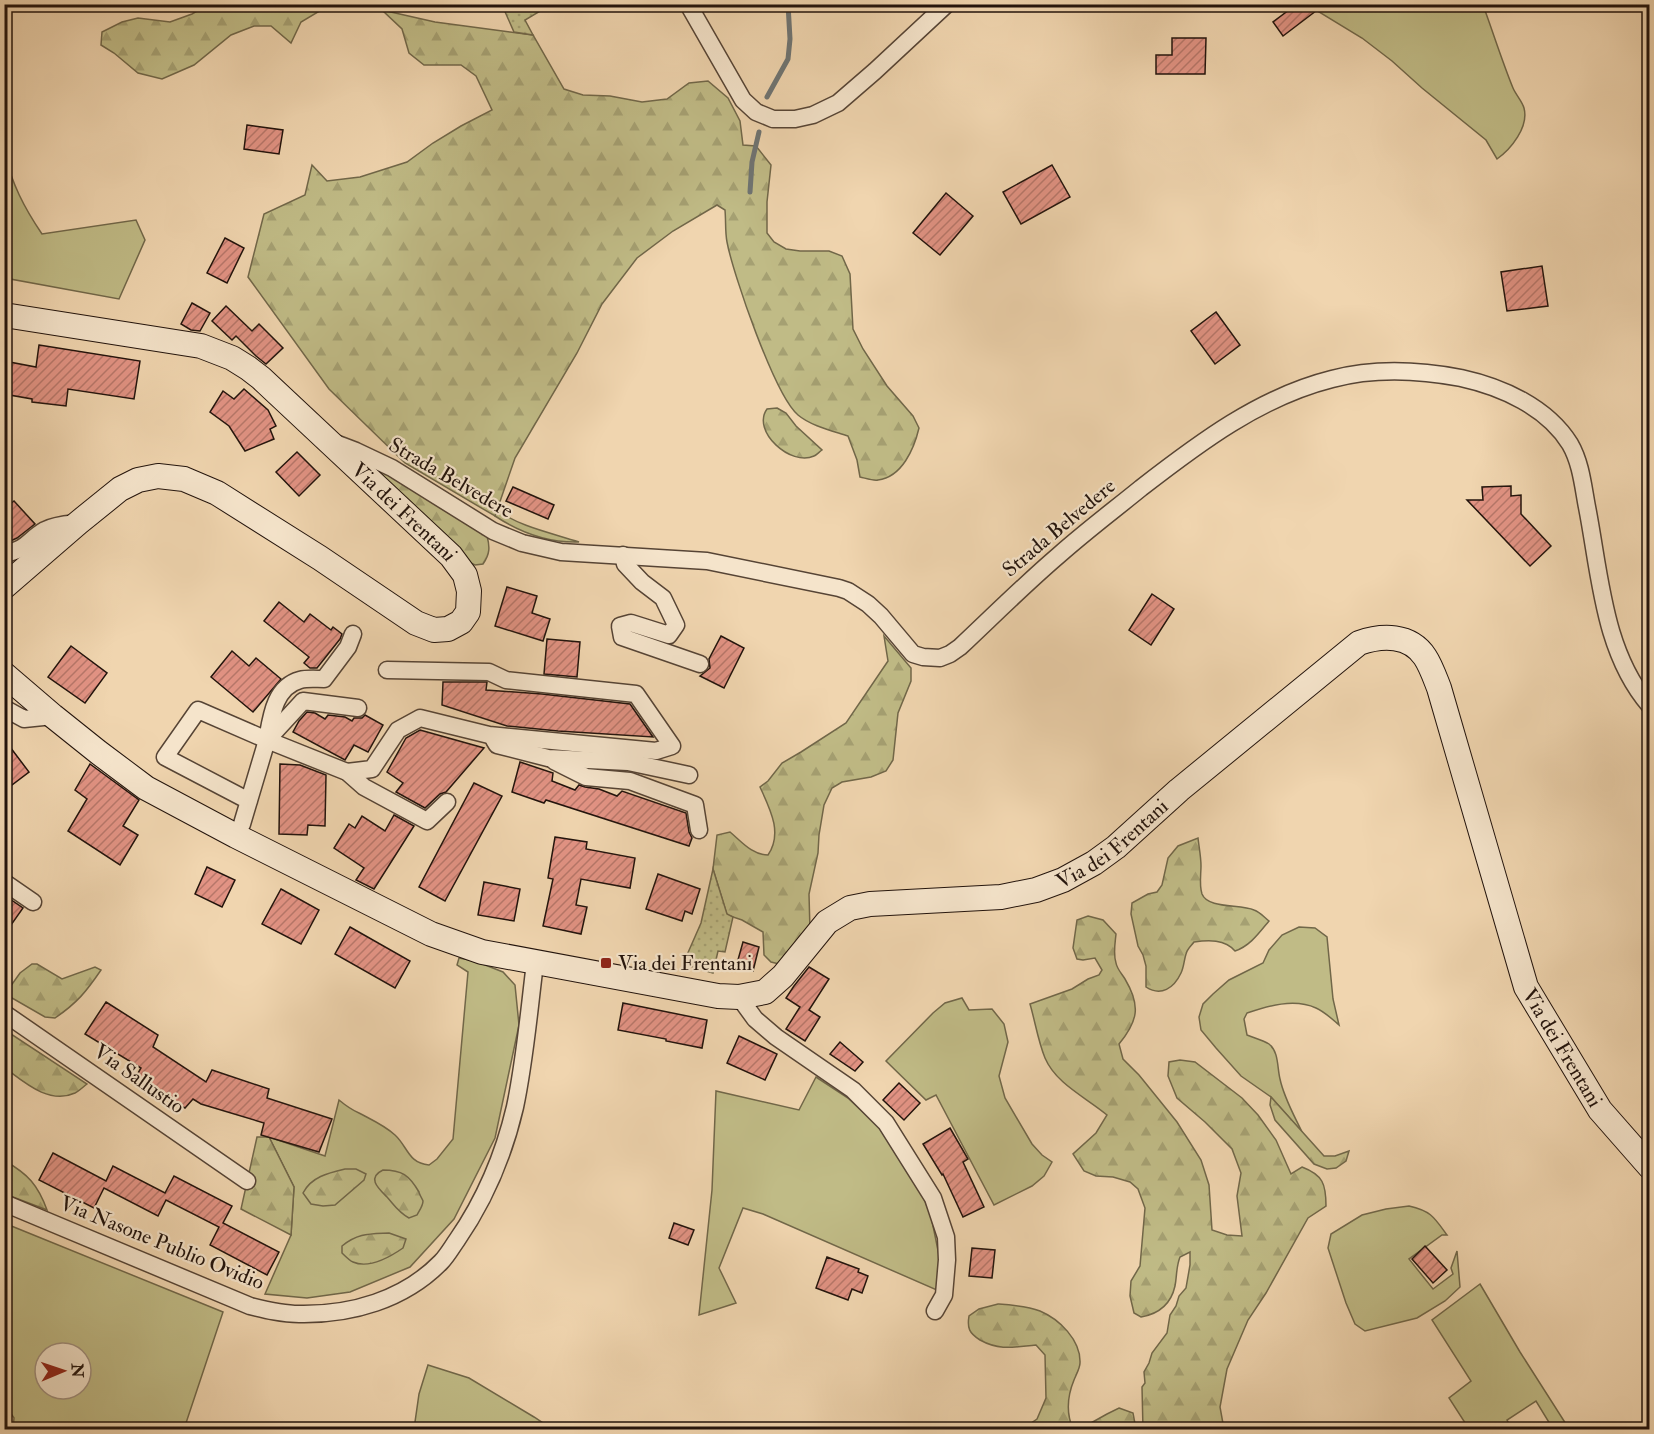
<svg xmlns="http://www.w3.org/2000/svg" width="1654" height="1434" viewBox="0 0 1654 1434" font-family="'IM FELL Double Pica',serif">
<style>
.grass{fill:#c0bb86;stroke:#716749;stroke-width:1.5;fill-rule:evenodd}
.forest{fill:url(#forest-firs);stroke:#716749;stroke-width:1.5}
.park{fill:url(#park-dots);stroke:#716749;stroke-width:1.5}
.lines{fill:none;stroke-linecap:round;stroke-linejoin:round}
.stream{stroke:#6e7473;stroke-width:5}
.building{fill:url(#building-hatch);stroke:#22130c;stroke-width:1.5}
.minor-casing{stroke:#564435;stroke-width:19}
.secondary-casing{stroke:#22130c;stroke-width:26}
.minor{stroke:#f5e4cb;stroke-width:16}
.secondary{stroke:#f5e4cb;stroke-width:24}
.poi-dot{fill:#8f2418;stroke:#f5e4cb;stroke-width:2}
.labels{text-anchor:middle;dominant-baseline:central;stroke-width:4.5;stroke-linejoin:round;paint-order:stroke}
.street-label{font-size:21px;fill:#22130c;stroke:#f5e4cb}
.poi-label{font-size:21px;fill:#22130c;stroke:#f5e4cb;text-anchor:start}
</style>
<defs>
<pattern id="forest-firs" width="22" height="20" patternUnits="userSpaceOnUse" patternTransform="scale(1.5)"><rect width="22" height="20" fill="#c0bb86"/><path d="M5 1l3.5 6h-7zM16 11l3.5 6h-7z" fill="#a5a072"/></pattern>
<pattern id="park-dots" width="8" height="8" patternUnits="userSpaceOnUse" patternTransform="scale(1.5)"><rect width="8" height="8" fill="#c0bb86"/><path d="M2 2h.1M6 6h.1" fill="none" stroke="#a5a072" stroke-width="1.8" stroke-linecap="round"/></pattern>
<pattern id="building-hatch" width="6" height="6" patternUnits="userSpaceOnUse" patternTransform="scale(1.5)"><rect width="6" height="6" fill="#e29384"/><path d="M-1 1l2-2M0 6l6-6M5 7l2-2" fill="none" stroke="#b7776a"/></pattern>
</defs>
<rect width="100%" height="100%" fill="#f0d5af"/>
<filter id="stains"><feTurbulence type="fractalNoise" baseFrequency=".00333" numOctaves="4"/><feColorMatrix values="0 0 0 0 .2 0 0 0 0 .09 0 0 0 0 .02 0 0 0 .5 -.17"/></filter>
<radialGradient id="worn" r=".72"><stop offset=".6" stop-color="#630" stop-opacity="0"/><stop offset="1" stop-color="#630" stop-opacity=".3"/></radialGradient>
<!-- grass -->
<g class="grass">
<path d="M1329,4L1483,5C1493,32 1502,61 1513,88C1516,95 1522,101 1524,108C1529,127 1511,149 1497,159L1486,140L1422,88L1392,61L1362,38L1319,12Z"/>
<path d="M4,153C13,185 23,206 42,234L136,220L145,240L119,299L5,278Z"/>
<path d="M497,510C520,527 552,533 579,542C548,543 521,533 495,516Z"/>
<path d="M1299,927L1315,928L1327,937L1333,999L1339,1025C1332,1019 1325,1012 1316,1008C1294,998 1268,1006 1247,1013L1244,1019L1247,1035C1254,1038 1263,1040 1269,1044C1279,1052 1277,1067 1280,1079C1284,1098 1294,1115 1302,1132L1271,1097L1241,1076L1216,1048L1201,1030L1199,1017L1203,1004L1213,994L1229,980L1263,963L1269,950L1282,935Z"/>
<path d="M459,958L475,961L503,972L515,985L519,1025L495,1138L454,1219L410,1267L350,1292L307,1298L265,1294L291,1235L294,1187L269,1137L325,1156L339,1100C345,1105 352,1110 359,1113C372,1120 384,1125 395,1135C408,1147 408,1163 429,1165L437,1159L453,1139L468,972L457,965Z"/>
<path d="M962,998L969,1010L992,1009L1004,1024L1008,1042L999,1076L1005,1098L1032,1144L1042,1155L1052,1162L1044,1176L1032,1186L994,1205L936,1095L926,1100L886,1061L933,1013L945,1003Z"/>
<path d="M816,1077L848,1098L879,1127L923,1196L931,1216L942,1270L939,1291L763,1214L743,1208L719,1268L736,1303L699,1315L712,1190L716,1091L799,1110Z"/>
<path d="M1409,1206C1431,1211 1434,1217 1447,1235H1442L1409,1259L1433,1289L1453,1274L1451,1268L1457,1251L1460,1287L1445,1301L1417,1318L1365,1331L1355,1324L1346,1303L1328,1248L1331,1234L1362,1215L1386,1209Z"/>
<path d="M4,1223L223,1312L184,1429H13L14,1418L4,1403ZM45,1353H81V1389H45Z"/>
<path d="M1480,1284L1520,1352L1566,1424L1558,1429H1553L1536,1401L1507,1420L1512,1429H1469L1449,1398L1471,1381L1432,1320Z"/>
<path d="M428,1365L469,1378L534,1417L552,1429H414L419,1394Z"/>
</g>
<!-- forest -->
<g class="forest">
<path d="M317,5L323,9L301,22L291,43L271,26H254L231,35L194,65L162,79L138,73L114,53L101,45L102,32L122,22L138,18L170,22L192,14L207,5Z"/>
<path d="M382,10L435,22L533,35L564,89L583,95L610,96L642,102L667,99L689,83L708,81L728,98L740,121L743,145L756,146L771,165L767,202V233L774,242L786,249L800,251H829L842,256L850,274L853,329L863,349L887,386L913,416L919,428C914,449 902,477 878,480C873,481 865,478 860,477L857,460L848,436C833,431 811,426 798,415C775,396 733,274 727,242C725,232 726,221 725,210L717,205L673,231L637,258L602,304L577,353L515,458L495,516L405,463L329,389L248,277L264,214L305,195L312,165L327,181L360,177L407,162L433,143L461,126L492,110L476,76L461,65H424L409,53L402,29Z"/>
<path d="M777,408L786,413L796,426L822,450C819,452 817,455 814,456C791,467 751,431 767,409Z"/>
<path d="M371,462L487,536C490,547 490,554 483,564L475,565L465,560L365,469Z"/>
<path d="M884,636L911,668V681L898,713L893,760L886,771L871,777L842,782L832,788L824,805L819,835L818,853L809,894L810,931L783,965L771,962L764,955L763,932L742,920L727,915L713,869L717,835L730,832C741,841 752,855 768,855C783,833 770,809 760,787L768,781L782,763L801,752L846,723L888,661Z"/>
<path d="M1198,838C1199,847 1201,857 1201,866C1201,875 1199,885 1202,894C1208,909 1240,904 1254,910C1260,912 1264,917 1269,921C1259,933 1250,946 1235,951C1225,939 1208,940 1194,942C1191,946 1187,949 1186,954C1184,960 1184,967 1181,973C1174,988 1161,997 1146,987V966L1143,955L1138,946L1131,914L1132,903L1148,894L1157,892L1162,885L1168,858L1178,846Z"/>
<path d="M1088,916L1103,920L1116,934C1115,944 1113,954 1116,963C1117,969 1122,974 1125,979C1141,1006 1138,1021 1119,1044L1123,1059L1139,1075L1177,1122L1201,1160L1209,1185L1212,1230L1227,1235L1242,1236L1237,1196L1241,1173L1232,1149L1205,1122L1177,1098L1168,1076L1169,1062L1180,1060L1195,1062L1242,1098L1258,1115L1276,1140L1291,1174L1302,1167C1323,1175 1326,1184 1326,1206L1308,1218L1266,1293L1248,1320L1227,1369L1220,1407L1224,1429H1143L1142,1387L1145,1383L1144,1372L1149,1363L1152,1353L1167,1333L1170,1315L1176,1306L1179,1296L1186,1288L1190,1265V1252L1180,1257C1176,1267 1177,1276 1175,1286C1171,1304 1158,1314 1141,1317L1134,1313L1130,1296L1131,1281L1140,1266L1145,1208L1138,1189L1130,1182L1113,1177L1096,1176L1084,1171L1073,1154L1096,1133L1107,1115C1087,1098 1056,1084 1045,1058C1038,1041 1035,1021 1030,1004L1072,989L1088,979L1099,975L1102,970L1095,958L1083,960L1077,959L1073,948L1077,920Z"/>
<path d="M32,964H37L62,979L95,967L101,970C86,992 77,1003 55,1018L45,1017L5,994L20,973Z"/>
<path d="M4,1030H5L87,1084C83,1087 79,1091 75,1093C49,1105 24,1082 5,1068Z"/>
<path d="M1271,1097L1324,1156H1335L1349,1151L1346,1161L1336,1168L1327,1169L1314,1164L1275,1120L1270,1105Z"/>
<path d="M257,1137H269L294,1187L291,1235L241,1209Z"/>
<path d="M5,1161C28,1174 38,1185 47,1210L5,1194Z"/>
<path d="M345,1169H356L366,1174L364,1180L335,1205L323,1206L311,1204L303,1193C311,1177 328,1173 345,1169Z"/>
<path d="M383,1170C402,1170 409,1175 419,1192C419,1194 423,1200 423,1201C423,1206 419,1211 417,1215L409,1218C398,1212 395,1206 387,1197C379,1189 366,1178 383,1170Z"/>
<path d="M389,1233L406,1239L403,1248C390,1257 369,1269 353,1262C350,1261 345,1256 342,1253V1246C358,1233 369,1234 389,1233Z"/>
<path d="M998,1304C1012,1305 1027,1306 1040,1311C1059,1319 1081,1340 1080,1363C1080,1368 1076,1375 1074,1380C1067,1397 1066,1413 1073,1429H991L1005,1426L1028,1425L1037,1419L1046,1398L1045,1355L1036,1345C1014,1347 1000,1351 980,1340C969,1333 967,1328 969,1316L979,1309Z"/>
<path d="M1119,1408L1133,1413L1136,1429H1080L1107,1414Z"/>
</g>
<!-- park -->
<g class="park">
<path d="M502,5H540L542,10L525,20L533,35L514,32Z"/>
<path d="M713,869L727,914L733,917L725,952L718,951L713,973L683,964L701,923Z"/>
</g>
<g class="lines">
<!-- stream -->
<g class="stream">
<path d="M767,97L788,59L790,39L788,4"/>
<path d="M750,192L752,162L759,132"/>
</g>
</g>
<!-- building -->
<g class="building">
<path d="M1297,4H1325L1283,36L1273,22Z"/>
<path d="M1172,38H1206L1205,74H1156V55H1172Z"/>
<path d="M247,125L283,130L279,154L244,149Z"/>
<path d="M1052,165L1070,197L1021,224L1003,192Z"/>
<path d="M946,193L973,216L940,255L913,233Z"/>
<path d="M225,238L244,248L227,283L207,273Z"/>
<path d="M1542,266L1548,306L1507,311L1501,272Z"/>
<path d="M192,303L210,313L200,331L191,330L181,324Z"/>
<path d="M226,306L252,331L259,324L283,348L266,364L256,356L236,336L232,340L212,321Z"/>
<path d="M1216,312L1240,345L1215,364L1191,331Z"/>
<path d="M39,345L140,361L134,399L68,389L66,406L32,402V399L4,394V361L36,367Z"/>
<path d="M244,389L268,410L276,426L270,429L274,439L245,451L229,426L210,412L223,391L234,399Z"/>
<path d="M297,452L320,475L299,496L276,472Z"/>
<path d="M1511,486V496L1521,495V514L1551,546L1530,566L1467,500H1483L1482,487Z"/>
<path d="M513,487L554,505L548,519L506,501Z"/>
<path d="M14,501L35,524L17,538L6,543L4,541V509Z"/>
<path d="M507,587L537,596L532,613L550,619L543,641L495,626Z"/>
<path d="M1152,594L1174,609L1151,645L1129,630Z"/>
<path d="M279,602L304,622L310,614L331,630L333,627L342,634L340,639L317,668H310L304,663L309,657L264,621Z"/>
<path d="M721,636L744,648L724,688L700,676L710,668L709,659Z"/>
<path d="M547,639L580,642L577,677L544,674Z"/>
<path d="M71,646L107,673L85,703L48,677Z"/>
<path d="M232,651L249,666L256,658L281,679L253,712L211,677Z"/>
<path d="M443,682H487L486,690L542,694L630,704L653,737L558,731L507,726L442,705Z"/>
<path d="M307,712L315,713L325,719L328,715L345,717L352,721L354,718H362L365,715L383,725L368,752L354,745L345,760L293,732L299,721Z"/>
<path d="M420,730L484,748L446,792L440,794L425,808L396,792L403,783L387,772L406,738Z"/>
<path d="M4,739L29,772L4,791Z"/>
<path d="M520,762L553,773L552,781L575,790L579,785L585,787L599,789L617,796L622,791L686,813L689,832L692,838L689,846L546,800L544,803L512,792Z"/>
<path d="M90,764L139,800L123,826L138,835L120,865L68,831L87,799L75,790Z"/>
<path d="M280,764L300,765L326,775L325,826L308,825L307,835L279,834Z"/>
<path d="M474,783L502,796L445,901L419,887Z"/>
<path d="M394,815L414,826L374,889L356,880L364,868L334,848L349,824L355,828L362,816L385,831Z"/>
<path d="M555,837L587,842L586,849L635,858L630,888L581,879L576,905L587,907L581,934L543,926L553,879L548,878Z"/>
<path d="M207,867L235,880L222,907L195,894Z"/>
<path d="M658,874L700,889L692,914L685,911L682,921L646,909Z"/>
<path d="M484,882L520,889L514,921L478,915Z"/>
<path d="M281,889L319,910L301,944L262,924Z"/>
<path d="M4,895L23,908L4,935Z"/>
<path d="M350,927L410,961L395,988L335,954Z"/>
<path d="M743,942L759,947L753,971L736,967Z"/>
<path d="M809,967L829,979L809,1010L820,1017L805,1041L786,1029L800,1007L786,998L794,986Z"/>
<path d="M106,1002L158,1035L153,1047L206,1082L212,1070L269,1089L267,1098L332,1119L319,1152L261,1135L264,1123L201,1104L193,1099L185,1108L134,1080L141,1068L85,1034Z"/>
<path d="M623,1003L707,1020L702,1048L666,1041V1039L618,1030Z"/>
<path d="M739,1036L777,1054L765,1080L727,1063Z"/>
<path d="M840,1042L863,1062L855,1071L830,1054Z"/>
<path d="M899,1083L920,1103L904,1120L883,1100Z"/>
<path d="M950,1128L968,1159L963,1162L984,1207L963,1217L943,1174L942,1175L923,1144Z"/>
<path d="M53,1153L106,1181L113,1166L165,1193L174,1176L232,1206L223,1223L279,1252L267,1275L210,1245L219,1227L166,1200L158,1216L104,1188L94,1208L39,1180Z"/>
<path d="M674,1223L694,1230L688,1245L669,1238Z"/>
<path d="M1425,1246L1447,1270L1433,1283L1412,1259Z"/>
<path d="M972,1248L995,1250L992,1278L969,1276Z"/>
<path d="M827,1257L859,1269L858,1272L868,1276L862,1293L852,1289L848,1300L816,1288Z"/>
</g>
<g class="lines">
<!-- minor casing -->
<g class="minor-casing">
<g id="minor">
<path d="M688,4L743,100L756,112L773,119H795L813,115L838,103L875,71L947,4"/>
<path d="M335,443L356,451L392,468L493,531L522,543L561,552L707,561L839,588L848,591L868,604L881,616L913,654L923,657L940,658L950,654L960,647C993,616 1025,584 1059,555C1086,531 1114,510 1141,488C1199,443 1260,397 1332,379C1373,368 1419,370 1461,378C1502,387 1547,407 1570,444C1581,463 1583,486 1587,507C1600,573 1603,652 1650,706"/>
<path d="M4,554C26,550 28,540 45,530C54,525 67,524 77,523"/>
<path d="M623,555L625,564L642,582L663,598L676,625L669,635L631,623L620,626L622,637L700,664"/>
<path d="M4,708L24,719L53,716"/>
<path d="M267,740L347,772L364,787L427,821L447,802"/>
<path d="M267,740C271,718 274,687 300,680C307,678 316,679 324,679L348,647L353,634"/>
<path d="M267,740L303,701L358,708"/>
<path d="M494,740L497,745L548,758L628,762L689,775"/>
<path d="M554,761L586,777L630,781L695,805L699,830"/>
<path d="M347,772L372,769L398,730L420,718L489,735L656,751L672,746L636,694L506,680L489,672L387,670"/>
<path d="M236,836L242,824L267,740L198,710L165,757L249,801"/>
<path d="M4,882L33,902"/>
<path d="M739,997L755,1019L776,1037L853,1090L886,1123L933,1198L946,1237L947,1260L944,1295L935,1311"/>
<path d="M4,1013L247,1181"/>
<path d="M4,1203L250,1306C266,1310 282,1314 299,1314C351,1315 404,1300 441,1262C447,1256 452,1247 457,1240C484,1201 504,1154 515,1107C525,1060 529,1011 535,963"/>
</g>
</g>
<!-- secondary casing -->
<g class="secondary-casing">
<g id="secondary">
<path id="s1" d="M4,315L201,346L232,358L248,368L261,378L451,556L465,575L469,591L468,612L461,622L448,629L434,630L416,623L320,558L217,493L184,479L158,476L138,480L120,489L78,523L4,587"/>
<path id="s2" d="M4,674L53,716L98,752L146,788L236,836L431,934L482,952L718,996L739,997L765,992L783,976L827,922L850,908L870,904L1001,897L1036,890L1063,880L1094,863L1116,847L1179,790L1359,643C1382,635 1410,634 1425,657C1431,666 1435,678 1439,688L1526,987L1600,1110L1650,1167"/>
</g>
</g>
<!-- minor -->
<use href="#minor" class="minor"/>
<!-- secondary -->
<use href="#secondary" class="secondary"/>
</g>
<!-- markers -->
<rect class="poi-dot" x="600" y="957" width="12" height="12" rx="3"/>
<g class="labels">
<!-- street labels -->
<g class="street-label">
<text transform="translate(451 478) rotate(30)">Strada Belvedere</text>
<text stroke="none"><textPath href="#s1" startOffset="464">Via dei Frentani</textPath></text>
<text transform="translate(1059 528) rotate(-40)">Strada Belvedere</text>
<text stroke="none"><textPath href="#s2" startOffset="1242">Via dei Frentani</textPath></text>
<text stroke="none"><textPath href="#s2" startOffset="2050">Via dei Frentani</textPath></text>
<text transform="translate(139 1079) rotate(35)">Via Sallustio</text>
<text transform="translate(162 1243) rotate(22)">Via Nasone Publio Ovidio</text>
</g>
<!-- poi labels -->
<g class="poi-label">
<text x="618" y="963">Via dei Frentani</text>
</g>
</g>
<!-- margin -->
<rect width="1654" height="1434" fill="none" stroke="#f0d5af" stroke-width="24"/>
<rect x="6" y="6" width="1642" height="1422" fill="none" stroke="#22130c" stroke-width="3"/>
<rect x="12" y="12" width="1630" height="1410" fill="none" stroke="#22130c" stroke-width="1.5"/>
<!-- north arrow -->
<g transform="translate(63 1371) rotate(88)"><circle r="28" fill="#f5e4cb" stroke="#a1907f" stroke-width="1.5"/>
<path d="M0-4.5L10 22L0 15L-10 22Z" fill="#8f2418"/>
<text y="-9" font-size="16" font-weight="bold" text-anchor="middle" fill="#22130c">N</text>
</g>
<rect width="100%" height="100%" filter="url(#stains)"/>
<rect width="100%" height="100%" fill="url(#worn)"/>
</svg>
